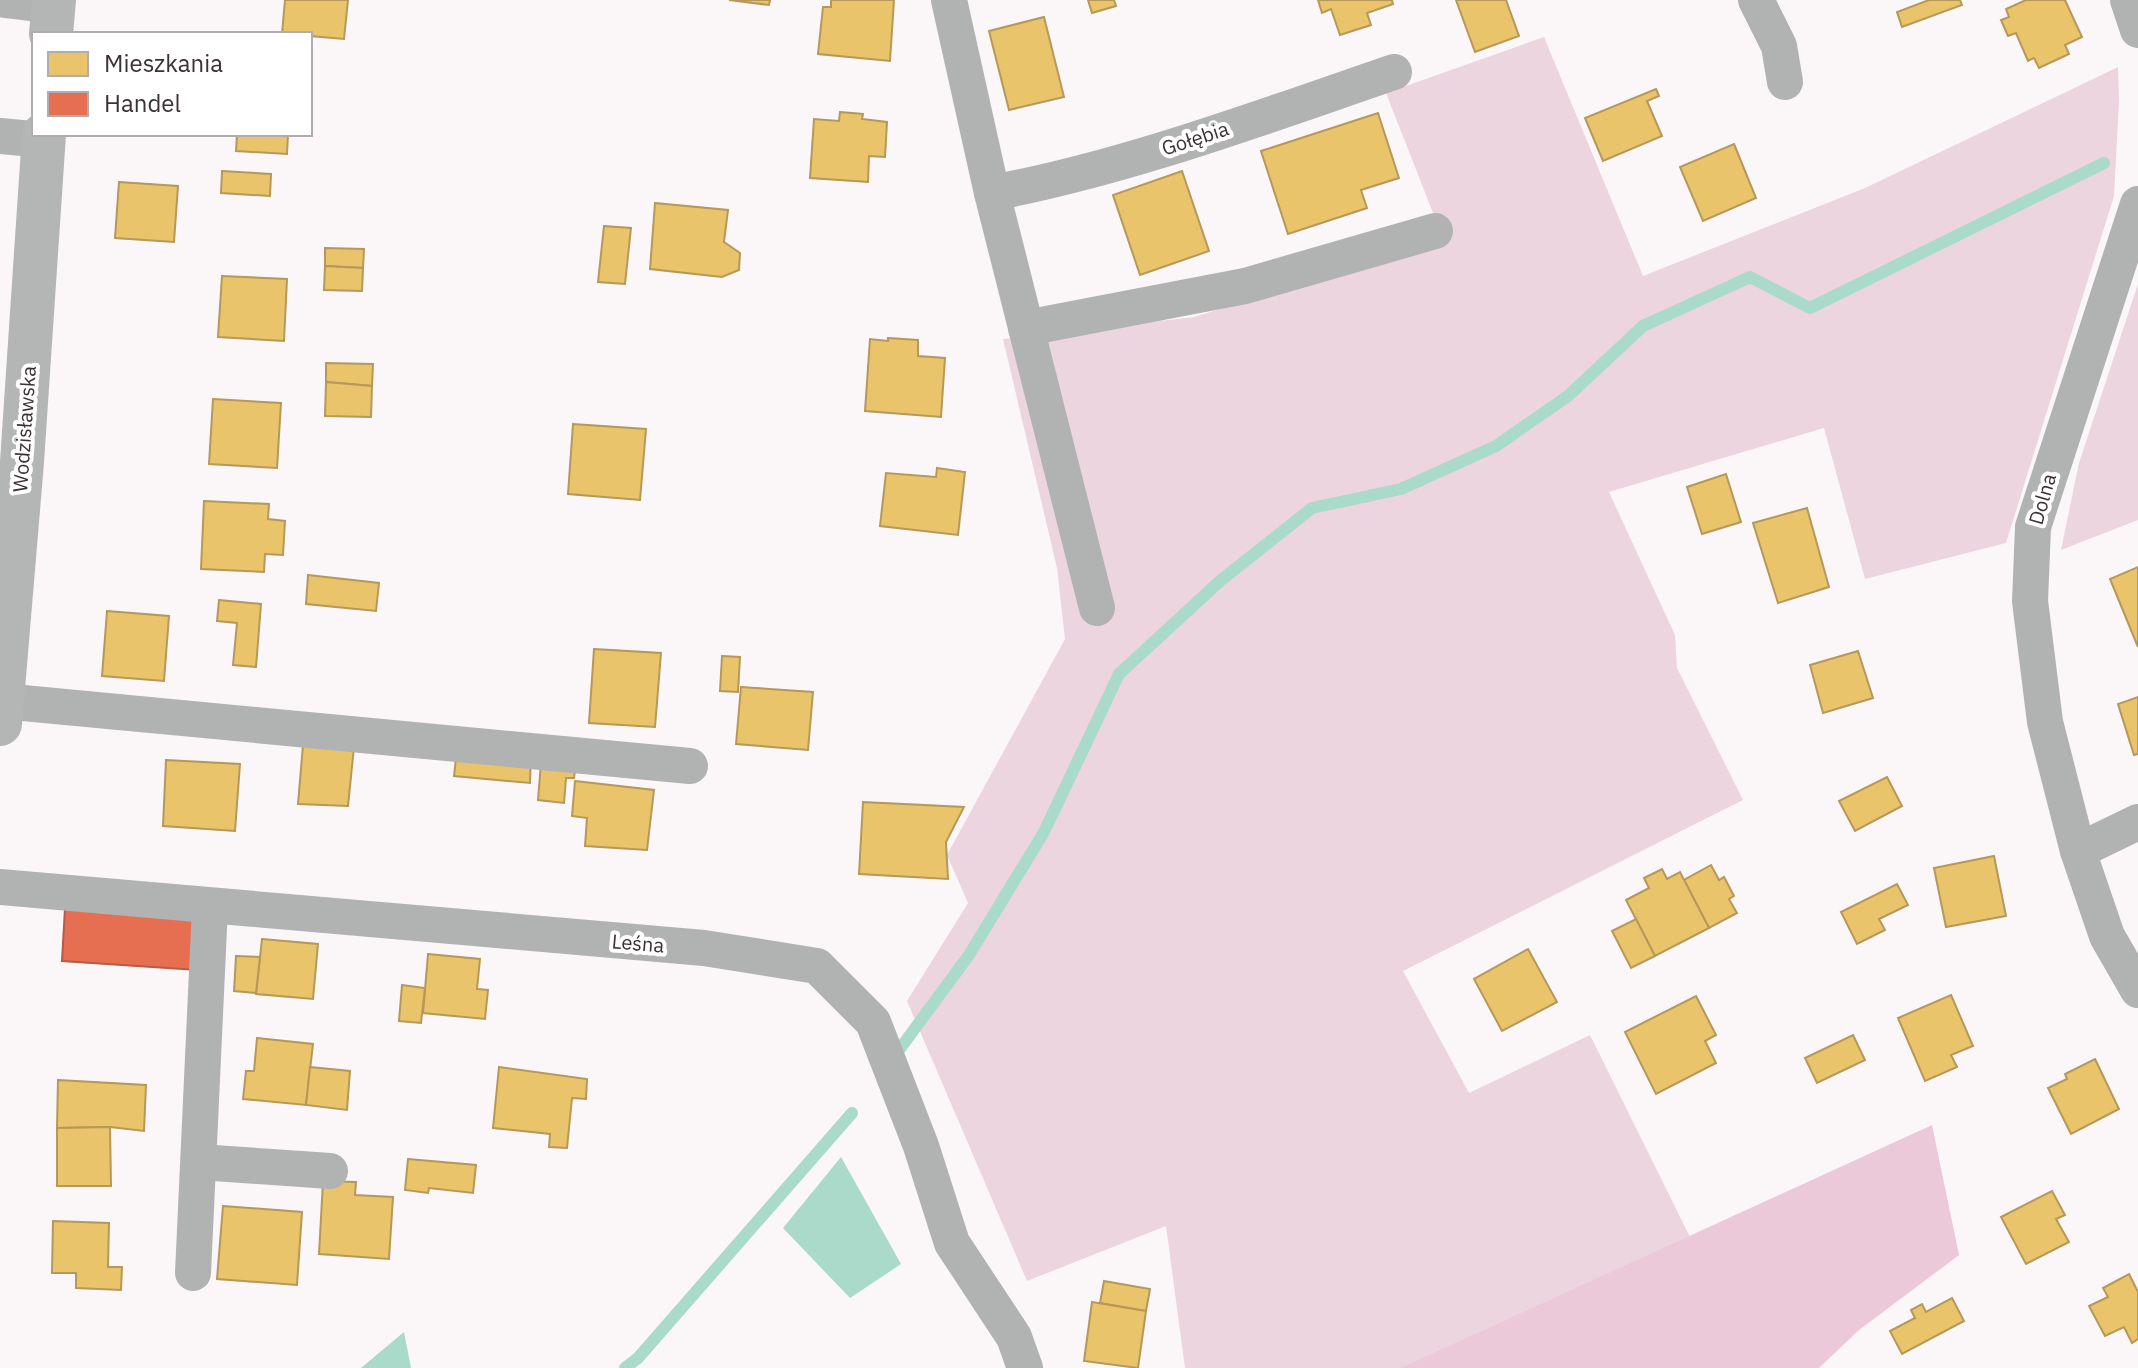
<svg xmlns="http://www.w3.org/2000/svg" width="2138" height="1368" viewBox="0 0 2138 1368" font-family="'IBM Plex Sans',sans-serif">
<style>
.green{fill:#ecd5df}
.forest{fill:#ebc9d8}
.water{fill:#aadac9}
.homes{fill:#e9c46a;stroke:#b5985a;stroke-width:2}
.shops{fill:#e76f51;stroke:#b35c49;stroke-width:2}
.lines{fill:none;stroke-linecap:round;stroke-linejoin:round}
.stream{stroke:#aadac9;stroke-width:12}
.minor{stroke:#b0b3b2;stroke-width:36}
.primary{stroke:#b4b6b6;stroke-width:44}
.labels{text-anchor:middle;dominant-baseline:central;stroke-width:8;stroke-linejoin:round;paint-order:stroke}
.street-label{font-size:20px;fill:#3b3135;stroke:#fff}
</style>
<rect width="100%" height="100%" fill="#fbf7f9"/>
<!-- green -->
<g class="green">
<path d="M1544,37L1643,276L1865,188L2118,67L2119,101L2114,196L2006,543L1865,579L1824,428L1609,492L1675,635L1677,668L1743,800L1403,971L1469,1093L1590,1035L1691,1239L1713,1368H1185L1166,1226L1027,1281L907,1001L968,903L947,855L1065,639L1057,568L1003,339L1194,317L1444,241L1386,93Z"/>
<path d="M2138,284V520L2061,550L2079,463Z"/>
</g>
<!-- forest -->
<path class="forest" d="M1932,1125L1959,1255L1859,1330L1819,1368H1401Z"/>
<!-- water -->
<g class="water">
<path d="M841,1157L901,1264L850,1298L783,1228Z"/>
<path d="M404,1332L411,1368H361Z"/>
</g>
<!-- homes -->
<g class="homes">
<path d="M285,0H348L344,39L310,36V34H282Z"/>
<path d="M729,0H770L769,5Z"/>
<path d="M831,0H894L890,61L818,54L823,7H831Z"/>
<path d="M1088,0H1114L1116,6L1092,13Z"/>
<path d="M1318,0H1392L1393,4L1367,13L1371,25L1340,35L1331,9L1322,13Z"/>
<path d="M1456,0H1506L1519,36L1475,52Z"/>
<path d="M1929,0H1960L1962,5L1902,27L1897,12Z"/>
<path d="M2026,0H2065L2082,37L2065,45L2069,54L2039,68L2034,58L2028,61L2016,33L2008,36L2001,20L2009,17L2006,9Z"/>
<path d="M1044,17L1064,97L1009,110L989,31Z"/>
<path d="M1656,89L1659,96L1647,101L1662,136L1603,161L1585,118Z"/>
<path d="M840,112L863,114L862,119L887,122L885,157L869,156L868,182L810,178L814,119L839,121Z"/>
<path d="M1378,113L1399,178L1361,190L1367,208L1288,234L1261,151Z"/>
<path d="M237,134H288L287,154L236,151Z"/>
<path d="M1734,144L1756,198L1703,221L1680,167Z"/>
<path d="M222,171L271,174L270,196L221,193Z"/>
<path d="M1182,171L1209,251L1140,275L1113,195Z"/>
<path d="M119,182L178,186L174,242L115,238Z"/>
<path d="M655,203L728,210L724,242L740,253L739,270L722,277L650,269Z"/>
<path d="M604,226L631,228L625,284L598,282Z"/>
<path d="M325,248L364,249L363,268L325,266Z"/>
<path d="M325,266L363,268L362,291L324,290Z"/>
<path d="M222,276L287,279L284,341L218,337Z"/>
<path d="M888,338L918,340V356L945,358L941,417L865,411L870,339L888,341Z"/>
<path d="M326,363L373,364L372,386L326,382Z"/>
<path d="M326,382L372,386L371,417L325,416Z"/>
<path d="M213,399L281,403L277,468L209,464Z"/>
<path d="M573,424L646,429L640,500L568,494Z"/>
<path d="M937,468L965,472L958,535L880,526L886,473L936,477Z"/>
<path d="M1726,474L1741,522L1702,534L1687,487Z"/>
<path d="M204,501L269,504L268,519L285,521L283,555L265,554L264,572L201,569Z"/>
<path d="M1807,508L1829,587L1778,603L1753,523Z"/>
<path d="M2138,567V647L2110,579Z"/>
<path d="M308,575L379,583L376,611L306,604Z"/>
<path d="M219,600L261,604L256,667L233,665L237,623L217,621Z"/>
<path d="M107,611L169,616L164,681L102,676Z"/>
<path d="M594,649L661,653L655,727L589,723Z"/>
<path d="M1858,651L1873,698L1823,713L1810,665Z"/>
<path d="M722,656L740,657L738,692L720,691Z"/>
<path d="M741,687L813,692L808,750L736,744Z"/>
<path d="M2138,697V754L2134,755L2118,704Z"/>
<path d="M303,745L354,747L348,806L298,804Z"/>
<path d="M457,749L531,755L530,783L454,776Z"/>
<path d="M542,751L577,754L574,778H566L564,803L538,800Z"/>
<path d="M166,760L240,764L235,831L163,826Z"/>
<path d="M1887,777L1902,806L1855,831L1839,801Z"/>
<path d="M575,781L654,790L647,850L585,846L587,818L572,816Z"/>
<path d="M863,802L964,807L946,842L948,879L859,874Z"/>
<path d="M1994,856L2006,916L1946,927L1934,868Z"/>
<path d="M1711,865L1719,880L1724,877L1734,896L1729,899L1737,913L1709,928L1684,880Z"/>
<path d="M1662,869L1667,879L1680,872L1709,928L1655,956L1626,900L1649,888L1644,878Z"/>
<path d="M1897,884L1908,905L1879,919L1885,930L1857,944L1841,912Z"/>
<path d="M1636,919L1655,956L1631,968L1612,931Z"/>
<path d="M262,939L318,944L313,999L256,994Z"/>
<path d="M1528,949L1557,1002L1502,1031L1474,979Z"/>
<path d="M428,954L480,959L477,989L488,990L485,1019L423,1013Z"/>
<path d="M236,956L260,957L256,993L234,991Z"/>
<path d="M402,985L425,988L421,1023L399,1021Z"/>
<path d="M1951,995L1973,1046L1951,1055L1957,1067L1925,1081L1898,1018Z"/>
<path d="M1696,996L1716,1035L1705,1041L1716,1063L1656,1094L1625,1032Z"/>
<path d="M1853,1035L1865,1060L1817,1083L1805,1058Z"/>
<path d="M257,1038L313,1044L306,1105L243,1099L246,1071H254Z"/>
<path d="M2095,1059L2119,1109L2071,1134L2048,1088L2067,1079L2065,1074Z"/>
<path d="M310,1067L350,1071L347,1110L306,1105Z"/>
<path d="M499,1067L587,1079L586,1099L572,1098L567,1148L549,1147L550,1134L493,1128Z"/>
<path d="M58,1080L146,1085L144,1131L110,1127L57,1128Z"/>
<path d="M110,1127L111,1186H57V1128Z"/>
<path d="M408,1159L476,1165L473,1193L429,1188L428,1193L405,1190Z"/>
<path d="M323,1181L356,1182L355,1195L393,1197L389,1259L319,1254Z"/>
<path d="M2052,1191L2065,1215L2056,1219L2069,1242L2026,1264L2001,1217Z"/>
<path d="M223,1206L302,1212L297,1285L217,1279Z"/>
<path d="M53,1221L109,1223L108,1267H122L121,1290L76,1288V1273H52Z"/>
<path d="M2129,1274L2138,1292V1339L2132,1343L2124,1327L2105,1336L2089,1306L2108,1297L2103,1288Z"/>
<path d="M1104,1281L1150,1289L1146,1311L1100,1303Z"/>
<path d="M1952,1298L1964,1321L1902,1354L1890,1331L1915,1318L1911,1310L1922,1304L1926,1312Z"/>
<path d="M1092,1302L1146,1311L1138,1368L1084,1361Z"/>
</g>
<!-- shops -->
<path class="shops" d="M65,908L200,917L197,970L62,961Z"/>
<g class="lines">
<!-- stream -->
<g class="stream">
<path d="M899,1050L969,955L1044,832L1119,674L1220,581L1312,508L1401,489L1496,446L1568,396L1643,326L1750,277L1810,308L2104,163"/>
<path d="M625,1368L638,1358L852,1113"/>
</g>
<!-- minor -->
<g class="minor">
<path d="M5,0L54,6"/>
<path d="M949,0L992,193L1097,608"/>
<path d="M1756,0L1779,46L1785,82"/>
<path d="M2128,0L2138,30"/>
<path d="M0,136L43,140"/>
<path d="M992,193C1129,167 1262,117 1394,72"/>
<path d="M2138,204L2033,527L2030,601L2045,722L2078,851L2107,936L2138,990"/>
<path d="M1026,328L1245,286L1435,231"/>
<path d="M2,701L690,766"/>
<path d="M2078,851L2138,822"/>
<path d="M0,887L704,948L817,966L873,1022L921,1146L952,1243L1014,1337L1025,1368"/>
<path d="M199,1162L330,1171"/>
<path d="M193,1273L210,907"/>
</g>
<!-- primary -->
<g class="primary">
<path d="M51,34L54,0"/>
<path d="M0,724L22,462L44,134"/>
</g>
</g>
<g class="labels">
<!-- street labels -->
<g class="street-label">
<text transform="translate(1195 138) rotate(-18)">Gołębia</text>
<text transform="translate(24 429) rotate(-86)">Wodzisławska</text>
<text transform="translate(2042 499) rotate(-74)">Dolna</text>
<text transform="translate(638 943) rotate(5)">Leśna</text>
</g>
</g>
<!-- legend -->
<rect x="32" y="32" width="280" height="104" fill="#ffffff" stroke="#b1adae" stroke-width="2"/>
<rect x="48" y="52" width="40" height="24" fill="#e9c46a" stroke="#b1adae" stroke-width="2"/>
<text x="104" y="72" font-size="24" fill="#3b3135">Mieszkania</text>
<rect x="48" y="92" width="40" height="24" fill="#e76f51" stroke="#b1adae" stroke-width="2"/>
<text x="104" y="112" font-size="24" fill="#3b3135">Handel</text>
</svg>
